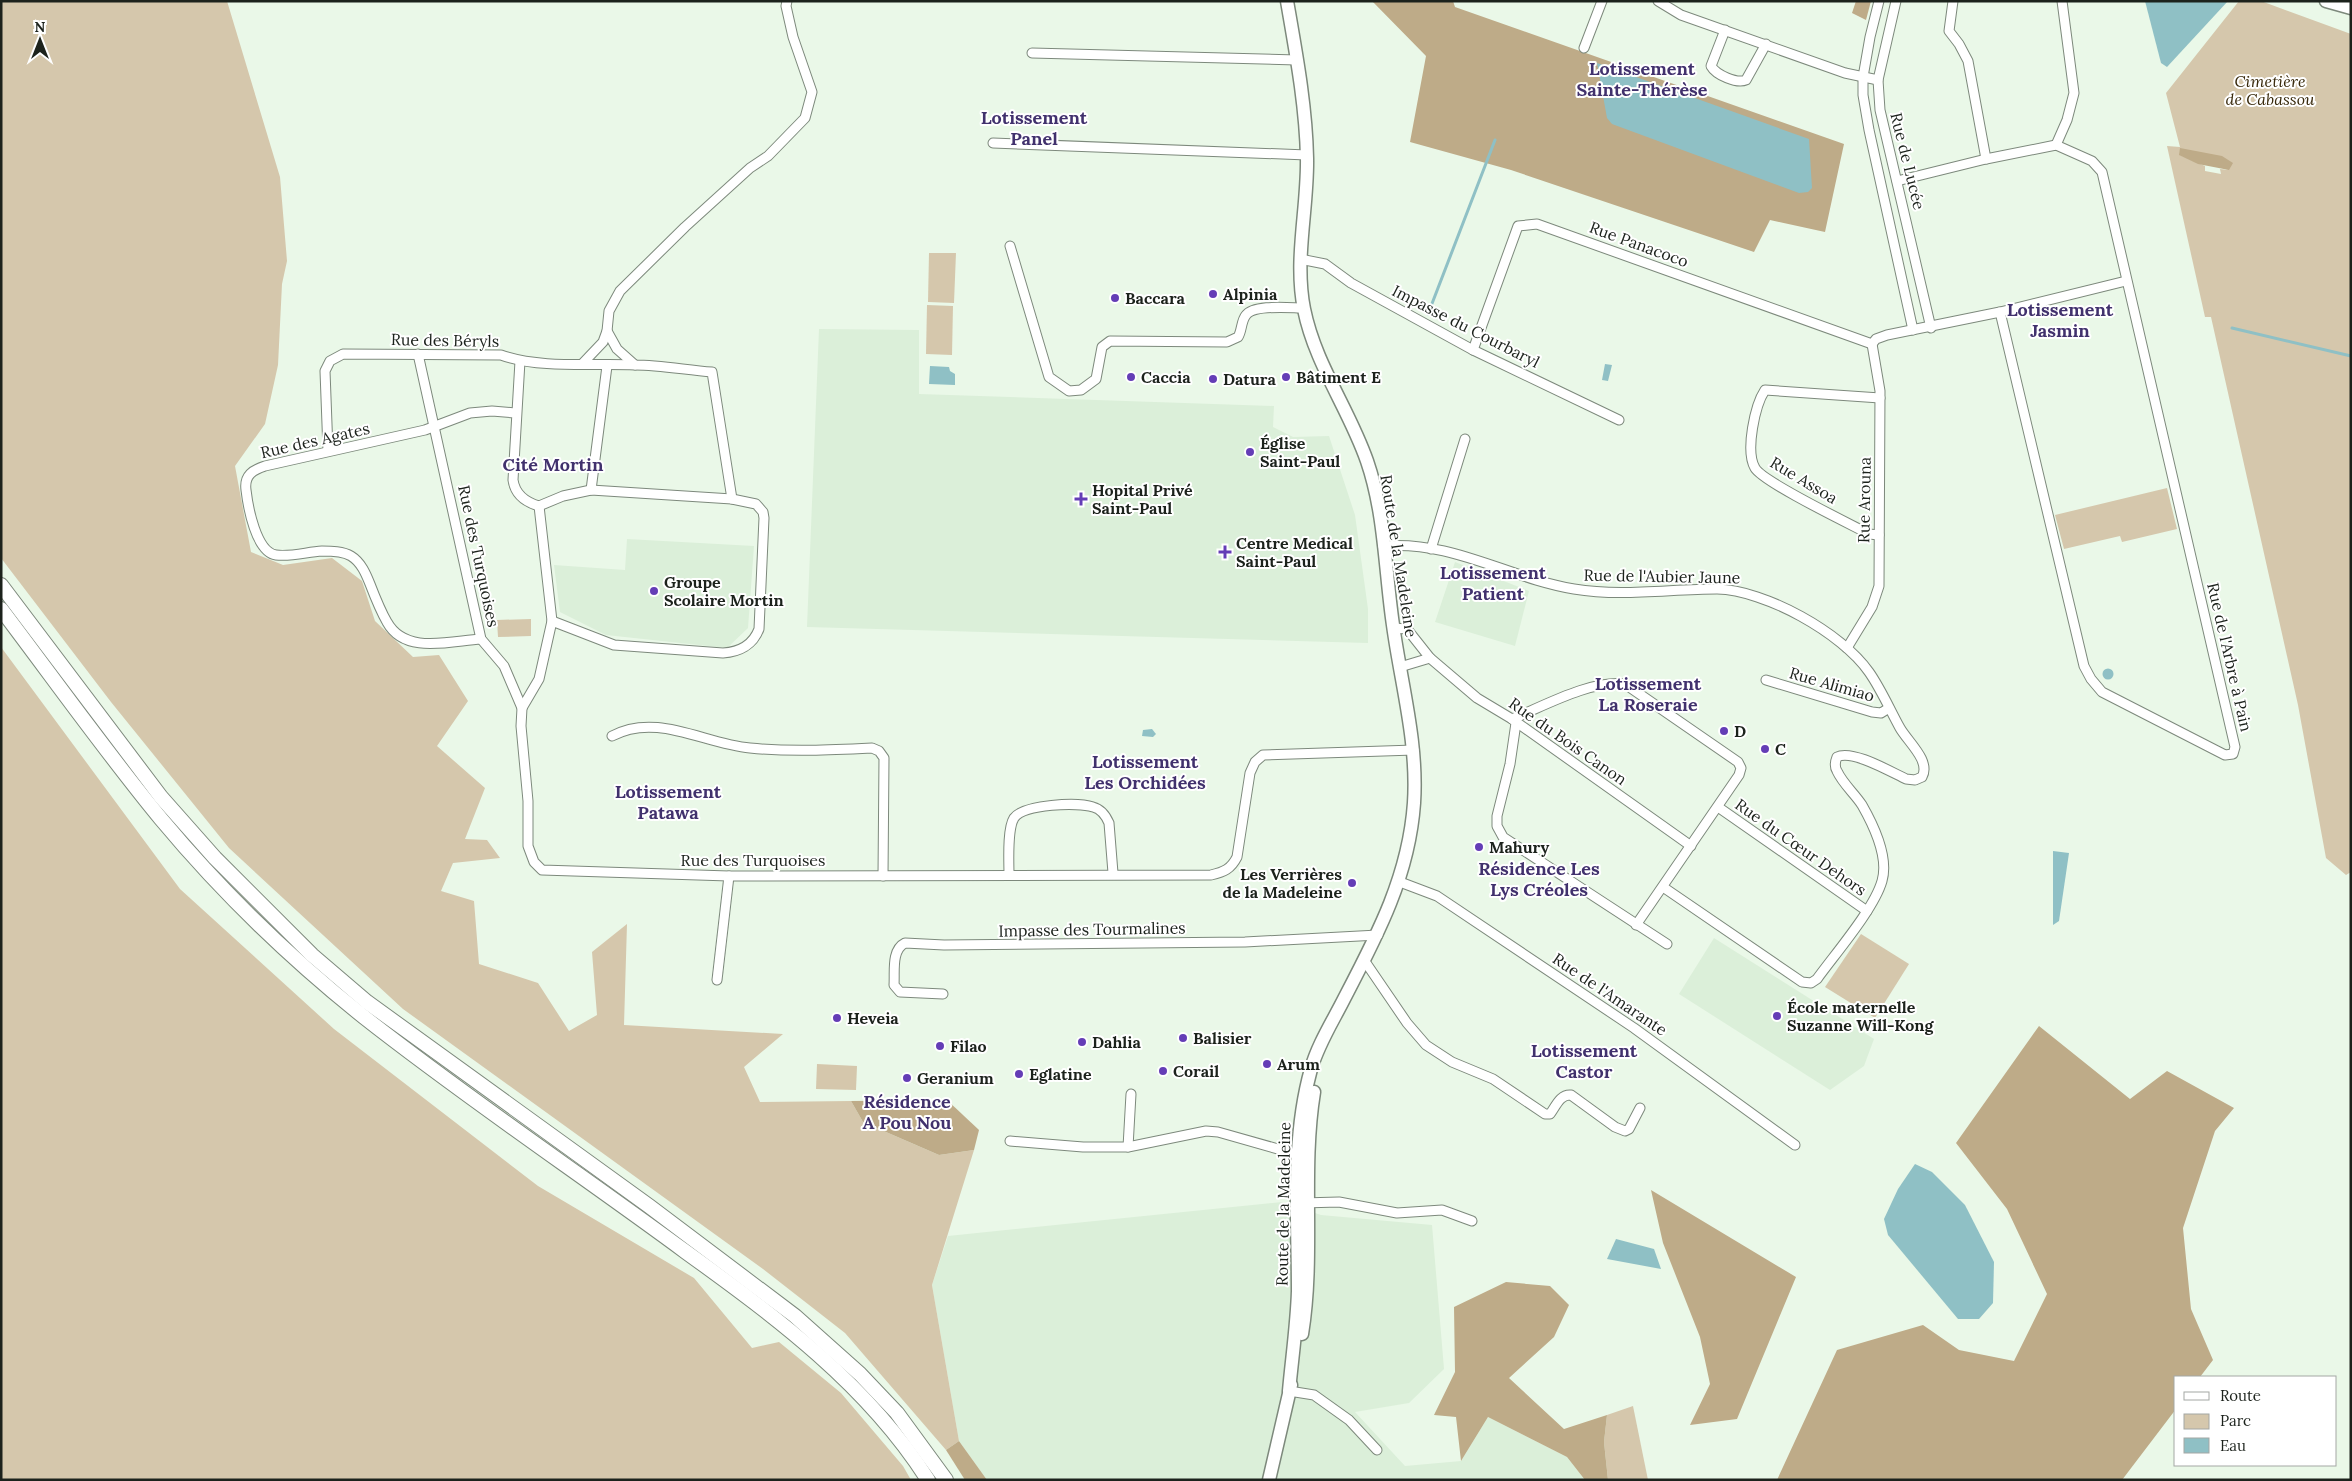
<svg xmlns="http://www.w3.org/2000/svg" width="2352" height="1481" viewBox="0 0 2352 1481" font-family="Lora,serif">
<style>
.built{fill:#dbefd9}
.green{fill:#d5c7ac;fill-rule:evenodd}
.forest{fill:#beab88}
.water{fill:#8fc0c5}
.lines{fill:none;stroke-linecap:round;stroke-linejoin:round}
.stream{stroke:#8fc0c5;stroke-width:3}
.street-casing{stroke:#7d897c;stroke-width:11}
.secondary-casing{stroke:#7d897c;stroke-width:15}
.primary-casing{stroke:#7d897c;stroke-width:16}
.street{stroke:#fff;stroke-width:9}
.secondary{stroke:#fff;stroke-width:12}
.primary{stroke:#fff;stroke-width:14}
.poi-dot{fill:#643db6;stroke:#fff;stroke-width:2}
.labels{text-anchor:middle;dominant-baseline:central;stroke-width:4;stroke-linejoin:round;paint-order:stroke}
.park-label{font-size:16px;font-style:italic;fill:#37280a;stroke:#fff}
.street-label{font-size:16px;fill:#1c221c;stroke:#fff}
.poi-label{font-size:16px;font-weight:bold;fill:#1c221c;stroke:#fff;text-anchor:start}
.neighbourhood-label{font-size:18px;font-weight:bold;fill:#41316d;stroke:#fff}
</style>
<rect width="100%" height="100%" fill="#eaf8e8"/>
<!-- built -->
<g class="built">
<path d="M819,329L919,330V394L1274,406L1273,427L1293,437L1329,436L1355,515L1368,609V643L807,627Z"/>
<path d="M627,539L754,546L748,628L727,648L606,635L560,612L554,565L625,570Z"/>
<path d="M1455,562L1529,591L1515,646L1435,622Z"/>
<path d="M1714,938L1874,1039L1864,1066L1830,1090L1679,994Z"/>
<path d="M1282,1202L1321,1215L1432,1225L1444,1369L1409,1403L1355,1412L1405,1466L1461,1461L1488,1417L1567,1457L1585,1480H987L959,1441L932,1285L948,1236Z"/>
</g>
<!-- green -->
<g class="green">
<path d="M1,1H227L280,177L287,261L282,284L278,365L265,424L235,466L251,552L283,565L332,558L362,581L375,621L413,657L439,655L468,701L437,746L485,788L465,839L487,840L500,858L453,863L441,891L474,901L479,964L538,983L569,1031L597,1015L592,952L627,924L624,1025L783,1034L744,1067L760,1102L851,1101L863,1122L939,1155L974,1150L932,1285L959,1441L946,1450L845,1333L763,1269L403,1009L229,848L111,702L1,558Z"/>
<path d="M2239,1H2261L2351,34V872L2346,875L2326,858L2298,705L2211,317H2205L2167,146L2180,147L2166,93ZM2180,155L2229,170L2220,169L2221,174L2205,171V166Z"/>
<path d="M929,253H956L954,303L928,302Z"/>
<path d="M927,305L953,306L952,355L926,354Z"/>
<path d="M2167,488L2177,529L2122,542L2120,536L2064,549L2055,515Z"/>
<path d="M531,619V636L498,637L497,620Z"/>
<path d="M1,647L180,889L334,1029L538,1186L694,1278L752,1348L779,1342L841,1393L903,1466L911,1480H1Z"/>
<path d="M1861,934L1909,964L1875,1018L1825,987Z"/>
<path d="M817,1064L857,1066L856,1090L816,1089Z"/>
<path d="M1633,1406L1648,1480H1608L1604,1442L1607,1415Z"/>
</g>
<!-- forest -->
<g class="forest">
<path d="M1372,1H1453L1455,7L1844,144L1825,232L1770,220L1754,252L1511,170L1410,142L1426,56Z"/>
<path d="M1856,1H1871L1866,20L1852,13Z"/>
<path d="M2180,148L2222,156L2233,163L2229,170L2198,164L2179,155Z"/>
<path d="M2039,1026L2130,1099L2167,1071L2234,1108L2215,1131L2183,1228L2191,1309L2213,1360L2200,1377H2176V1409L2122,1480H1777L1837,1350L1923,1325L1959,1350L2014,1361L2047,1294L2007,1209L1956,1143Z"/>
<path d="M947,1100L979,1130L974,1150L939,1155L863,1122L851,1101Z"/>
<path d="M1651,1190L1796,1277L1737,1419L1690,1425L1710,1384L1700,1337L1663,1243Z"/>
<path d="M1506,1282L1550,1286L1569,1305L1554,1337L1509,1378L1564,1429L1607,1415L1604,1442L1608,1480H1585L1567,1457L1488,1417L1461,1461L1456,1417L1434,1415L1455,1372L1454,1307Z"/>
<path d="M959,1441L987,1480H965L946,1450Z"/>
</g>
<!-- water -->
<g class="water">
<path d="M2145,1H2228L2167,67L2161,63Z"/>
<path d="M1597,63L1809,139L1812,188L1808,192L1799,193L1612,124L1607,118Z"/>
<path d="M1605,364L1612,365L1608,381L1602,380Z"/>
<path d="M930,366L949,367L950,371L955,374V385L929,384Z"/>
<circle cx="2108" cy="674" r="5.5"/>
<path d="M1152,729L1156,734L1153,737L1142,736L1143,730Z"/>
<path d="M2053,851L2069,853L2059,921L2053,925Z"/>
<path d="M1915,1164L1932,1172L1965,1205L1994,1262L1993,1303L1979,1319H1958L1888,1235L1884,1219L1898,1189Z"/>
<path d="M1616,1239L1654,1249L1661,1269L1607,1259Z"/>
</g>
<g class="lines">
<!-- stream -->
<g class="stream">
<path d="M1428,314L1495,140"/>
<path d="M2232,328L2351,356"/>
</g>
<!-- street casing -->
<g class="street-casing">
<g id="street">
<path d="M1658,1L1681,15L1845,73L1878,80"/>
<path d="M1879,1L1870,37L1863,77V95L1869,130L1913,330"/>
<path d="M1896,1L1878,80L1880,110L1931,328"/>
<path d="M1953,1L1949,31L1959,44L1968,61L1986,159"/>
<path d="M1725,30L1711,66C1716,75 1737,84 1746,80L1766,44"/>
<path d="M1584,48L1602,1"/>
<path d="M1032,53L1297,60"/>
<path d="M993,143L1307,155"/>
<path d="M2056,145L2067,120L2074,93L2062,1"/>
<path d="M1897,181L1986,159L2056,145L2092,161L2102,172L2235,747L2233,754L2225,755L2102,692L2091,679L2084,666L2000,312"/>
<path d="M1010,246L1049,377L1069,391L1081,390L1096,379L1102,347L1110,341L1227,342L1238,337C1242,331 1241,321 1246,315C1254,304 1290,308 1304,308"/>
<path d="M1300,259L1325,264L1351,283L1473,350L1619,420"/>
<path d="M607,331L617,349L635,365"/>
<path d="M1872,344L1876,339L1887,335L2000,312L2126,281"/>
<path d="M1473,350L1518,226L1537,224L1872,344"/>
<path d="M418,354L481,639L504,666L522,708L521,726L528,801V846L534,862L542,870L729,876L1211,875C1224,872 1231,869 1237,857L1250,773L1255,762L1263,755L1414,750"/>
<path d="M520,361L513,480C515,494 525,502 539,506"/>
<path d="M583,363L603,342L607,331L609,311L620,291L685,227L750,168L768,156L805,118L812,92L793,37L786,6L787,1"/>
<path d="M328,451L325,371L330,361L343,354L501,355C541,369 592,363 635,365C660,365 686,370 712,372L732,499"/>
<path d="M591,490L607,366"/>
<path d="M539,506L563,496L591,490L732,499L756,504L763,512L764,518L759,629C753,645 739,652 723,653L614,645L552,621"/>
<path d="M1879,535L1869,534C1850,524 1763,482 1755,468C1745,451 1755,405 1765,390L1880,398"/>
<path d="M1383,546C1452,540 1508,578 1574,589C1621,597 1670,589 1717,589C1765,590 1842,633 1869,672C1881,689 1890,710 1900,728C1908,742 1931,761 1922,777L1915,780L1906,779C1891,772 1852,749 1837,757C1835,762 1834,766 1837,771C1843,784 1855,794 1862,805C1874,826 1889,857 1882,881C1874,909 1835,954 1817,979L1811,983L1802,982L1663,887"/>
<path d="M1431,549L1465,439"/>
<path d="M1393,628L1407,629L1430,658L1477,698L1512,719L1691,846"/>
<path d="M481,639C450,641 405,655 387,622C380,610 375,597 370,584C366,574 361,562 351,556C343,551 331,551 322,551C307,552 291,557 276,555C256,552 248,507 246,490C244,475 253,470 265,466L425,430L470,413L492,411L515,413"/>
<path d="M1847,648L1872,607L1879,586L1880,391L1872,344"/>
<path d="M1400,667L1430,658"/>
<path d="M1766,680L1872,712L1881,713L1889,708"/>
<path d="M522,708L539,679L552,621L539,506"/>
<path d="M1512,719C1544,706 1590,680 1625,684L1738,762L1741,768L1739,775L1636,925"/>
<path d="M1516,723L1510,764L1497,816V826L1503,837L1667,944"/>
<path d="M612,736C657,712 704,744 750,748C790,752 831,750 872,748L879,751L884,758L883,876"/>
<path d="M1718,807L1867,911"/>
<path d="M1009,875C1009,862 1007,829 1014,818C1024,804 1078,802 1093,807C1101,809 1106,816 1109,823L1113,873"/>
<path d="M1400,882L1437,896L1634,1028L1795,1145"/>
<path d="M1364,960L1407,1023L1426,1045L1452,1062L1493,1079L1545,1114H1550C1556,1106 1560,1094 1571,1095L1615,1127L1625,1131L1629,1129L1640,1108"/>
<path d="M717,980L729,876"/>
<path d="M943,994L900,992L894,985C895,972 891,950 905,943L944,945L1245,942L1378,935"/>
<path d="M1010,1141L1083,1147H1128L1206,1131L1218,1132L1299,1155"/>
<path d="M1128,1147L1131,1094"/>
<path d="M1302,1203L1339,1202L1397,1213L1442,1210L1472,1221"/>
<path d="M1289,1391L1314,1395L1349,1420L1377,1450"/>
</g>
</g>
<!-- secondary casing -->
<g class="secondary-casing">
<g id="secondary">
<path d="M1287,1C1296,53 1306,106 1307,158C1308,208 1294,259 1304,309C1315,364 1349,409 1367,461C1385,513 1385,571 1393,625C1401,684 1418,742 1414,803C1409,875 1378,934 1345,997C1333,1021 1318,1044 1311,1069C1291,1140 1298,1217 1298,1291C1297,1324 1292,1358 1289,1391"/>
<path d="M2326,1L2351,8"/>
<path d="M1302,1334C1315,1254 1301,1172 1314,1092"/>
<path d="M1269,1480L1291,1385"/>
</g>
</g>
<!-- primary casing -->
<g class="primary-casing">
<g id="primary">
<path d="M1,585L161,797L215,858L312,955L367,1002L649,1206L795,1316L860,1374L897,1413L946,1480"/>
<path d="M1,609C54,679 105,751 161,819C221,891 290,958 364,1017C468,1099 579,1173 686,1252C776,1317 868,1385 928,1480"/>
</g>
</g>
<!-- street -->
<use href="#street" class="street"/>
<!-- secondary -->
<use href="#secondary" class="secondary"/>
<!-- primary -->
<use href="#primary" class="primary"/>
</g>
<!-- markers -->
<g class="poi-dot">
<circle cx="1213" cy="294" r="5"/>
<circle cx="1115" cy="298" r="5"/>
<circle cx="1131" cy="377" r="5"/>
<circle cx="1286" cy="377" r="5"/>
<circle cx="1213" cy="379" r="5"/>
<circle cx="1250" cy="452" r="5"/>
<path d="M1078.5 491.5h5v5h5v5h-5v5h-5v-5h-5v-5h5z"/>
<path d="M1222.5 544.5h5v5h5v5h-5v5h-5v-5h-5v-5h5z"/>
<circle cx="654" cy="591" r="5"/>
<circle cx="1724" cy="731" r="5"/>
<circle cx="1765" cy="749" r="5"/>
<circle cx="1479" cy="847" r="5"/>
<circle cx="1352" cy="883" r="5"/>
<circle cx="1777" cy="1016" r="5"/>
<circle cx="837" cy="1018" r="5"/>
<circle cx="1183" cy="1038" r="5"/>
<circle cx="1082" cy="1042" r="5"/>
<circle cx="940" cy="1046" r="5"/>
<circle cx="1267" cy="1064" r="5"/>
<circle cx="1163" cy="1071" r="5"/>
<circle cx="1019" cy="1074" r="5"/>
<circle cx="907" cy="1078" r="5"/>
</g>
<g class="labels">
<!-- park labels -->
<g class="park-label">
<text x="2270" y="81">Cimetière<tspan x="2270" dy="18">de Cabassou</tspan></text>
</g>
<!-- street labels -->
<g class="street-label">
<text transform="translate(1908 161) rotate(76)">Rue de Lucée</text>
<text transform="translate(1639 244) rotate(20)">Rue Panacoco</text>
<text transform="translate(1466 326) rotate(27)">Impasse du Courbaryl</text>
<text transform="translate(445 340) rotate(1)">Rue des Béryls</text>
<text transform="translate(315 440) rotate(-13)">Rue des Agates</text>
<text transform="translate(1804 480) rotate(31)">Rue Assoa</text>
<text transform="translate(1864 500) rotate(-89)">Rue Arouna</text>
<text transform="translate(479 556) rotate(78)">Rue des Turquoises</text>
<text transform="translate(1399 556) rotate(81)">Route de la Madeleine</text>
<text transform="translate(1662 576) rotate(1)">Rue de l'Aubier Jaune</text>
<text transform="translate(2230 657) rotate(77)">Rue de l'Arbre à Pain</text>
<text transform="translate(1832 684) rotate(16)">Rue Alimiao</text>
<text transform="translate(1568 741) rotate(35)">Rue du Bois Canon</text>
<text transform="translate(1801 847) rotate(35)">Rue du Cœur Dehors</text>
<text x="753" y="860">Rue des Turquoises</text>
<text transform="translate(1092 929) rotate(-1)">Impasse des Tourmalines</text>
<text transform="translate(1610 994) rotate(34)">Rue de l'Amarante</text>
<text transform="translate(1283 1204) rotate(-89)">Route de la Madeleine</text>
</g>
<!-- poi labels -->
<g class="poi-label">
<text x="1223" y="294">Alpinia</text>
<text x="1125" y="298">Baccara</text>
<text x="1141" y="377">Caccia</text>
<text x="1296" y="377">Bâtiment E</text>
<text x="1223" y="379">Datura</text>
<text x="1260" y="443">Église<tspan x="1260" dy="18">Saint-Paul</tspan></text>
<text x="1092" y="490">Hopital Privé<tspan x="1092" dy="18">Saint-Paul</tspan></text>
<text x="1236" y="543">Centre Medical<tspan x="1236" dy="18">Saint-Paul</tspan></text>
<text x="664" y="582">Groupe<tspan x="664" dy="18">Scolaire Mortin</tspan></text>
<text x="1734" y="731">D</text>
<text x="1775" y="749">C</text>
<text x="1489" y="847">Mahury</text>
<text x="1342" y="874" text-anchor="end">Les Verrières<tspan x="1342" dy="18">de la Madeleine</tspan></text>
<text x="1787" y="1007">École maternelle<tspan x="1787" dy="18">Suzanne Will-Kong</tspan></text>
<text x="847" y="1018">Heveia</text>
<text x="1193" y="1038">Balisier</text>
<text x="1092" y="1042">Dahlia</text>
<text x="950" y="1046">Filao</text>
<text x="1277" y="1064">Arum</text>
<text x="1173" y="1071">Corail</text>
<text x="1029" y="1074">Eglatine</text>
<text x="917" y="1078">Geranium</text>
</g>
<!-- neighbourhood labels -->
<g class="neighbourhood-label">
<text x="1642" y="68">Lotissement<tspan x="1642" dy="21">Sainte-Thérèse</tspan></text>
<text x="1034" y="117">Lotissement<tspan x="1034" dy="21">Panel</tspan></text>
<text x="2060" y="309">Lotissement<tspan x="2060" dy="21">Jasmin</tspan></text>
<text x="553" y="464">Cité Mortin</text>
<text x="1493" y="572">Lotissement<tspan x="1493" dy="21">Patient</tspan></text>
<text x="1648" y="683">Lotissement<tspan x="1648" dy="21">La Roseraie</tspan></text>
<text x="1145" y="761">Lotissement<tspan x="1145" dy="21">Les Orchidées</tspan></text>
<text x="668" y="791">Lotissement<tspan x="668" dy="21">Patawa</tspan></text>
<text x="1539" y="868">Résidence Les<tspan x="1539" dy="21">Lys Créoles</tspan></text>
<text x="1584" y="1050">Lotissement<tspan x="1584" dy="21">Castor</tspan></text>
<text x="907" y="1101">Résidence<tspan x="907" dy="21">A Pou Nou</tspan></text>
</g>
</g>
<!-- border -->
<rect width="2352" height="1481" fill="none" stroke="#1c221c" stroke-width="5"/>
<!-- legend -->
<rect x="2174" y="1376" width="162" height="90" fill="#ffffff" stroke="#a4a7a4"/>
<rect x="2184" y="1392" width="25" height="8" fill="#ffffff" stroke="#a4a7a4"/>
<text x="2220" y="1401" font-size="15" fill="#1c221c">Route</text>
<rect x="2184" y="1414" width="25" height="15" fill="#d5c7ac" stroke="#a4a7a4"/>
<text x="2220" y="1426" font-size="15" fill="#1c221c">Parc</text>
<rect x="2184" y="1438" width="25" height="15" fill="#8fc0c5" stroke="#a4a7a4"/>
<text x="2220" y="1451" font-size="15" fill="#1c221c">Eau</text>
<!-- north arrow -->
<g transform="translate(40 40)" stroke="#ffffff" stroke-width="4" paint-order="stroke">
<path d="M0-4L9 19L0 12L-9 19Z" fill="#1c221c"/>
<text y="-8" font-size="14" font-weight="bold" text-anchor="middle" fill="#1c221c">N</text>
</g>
</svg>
